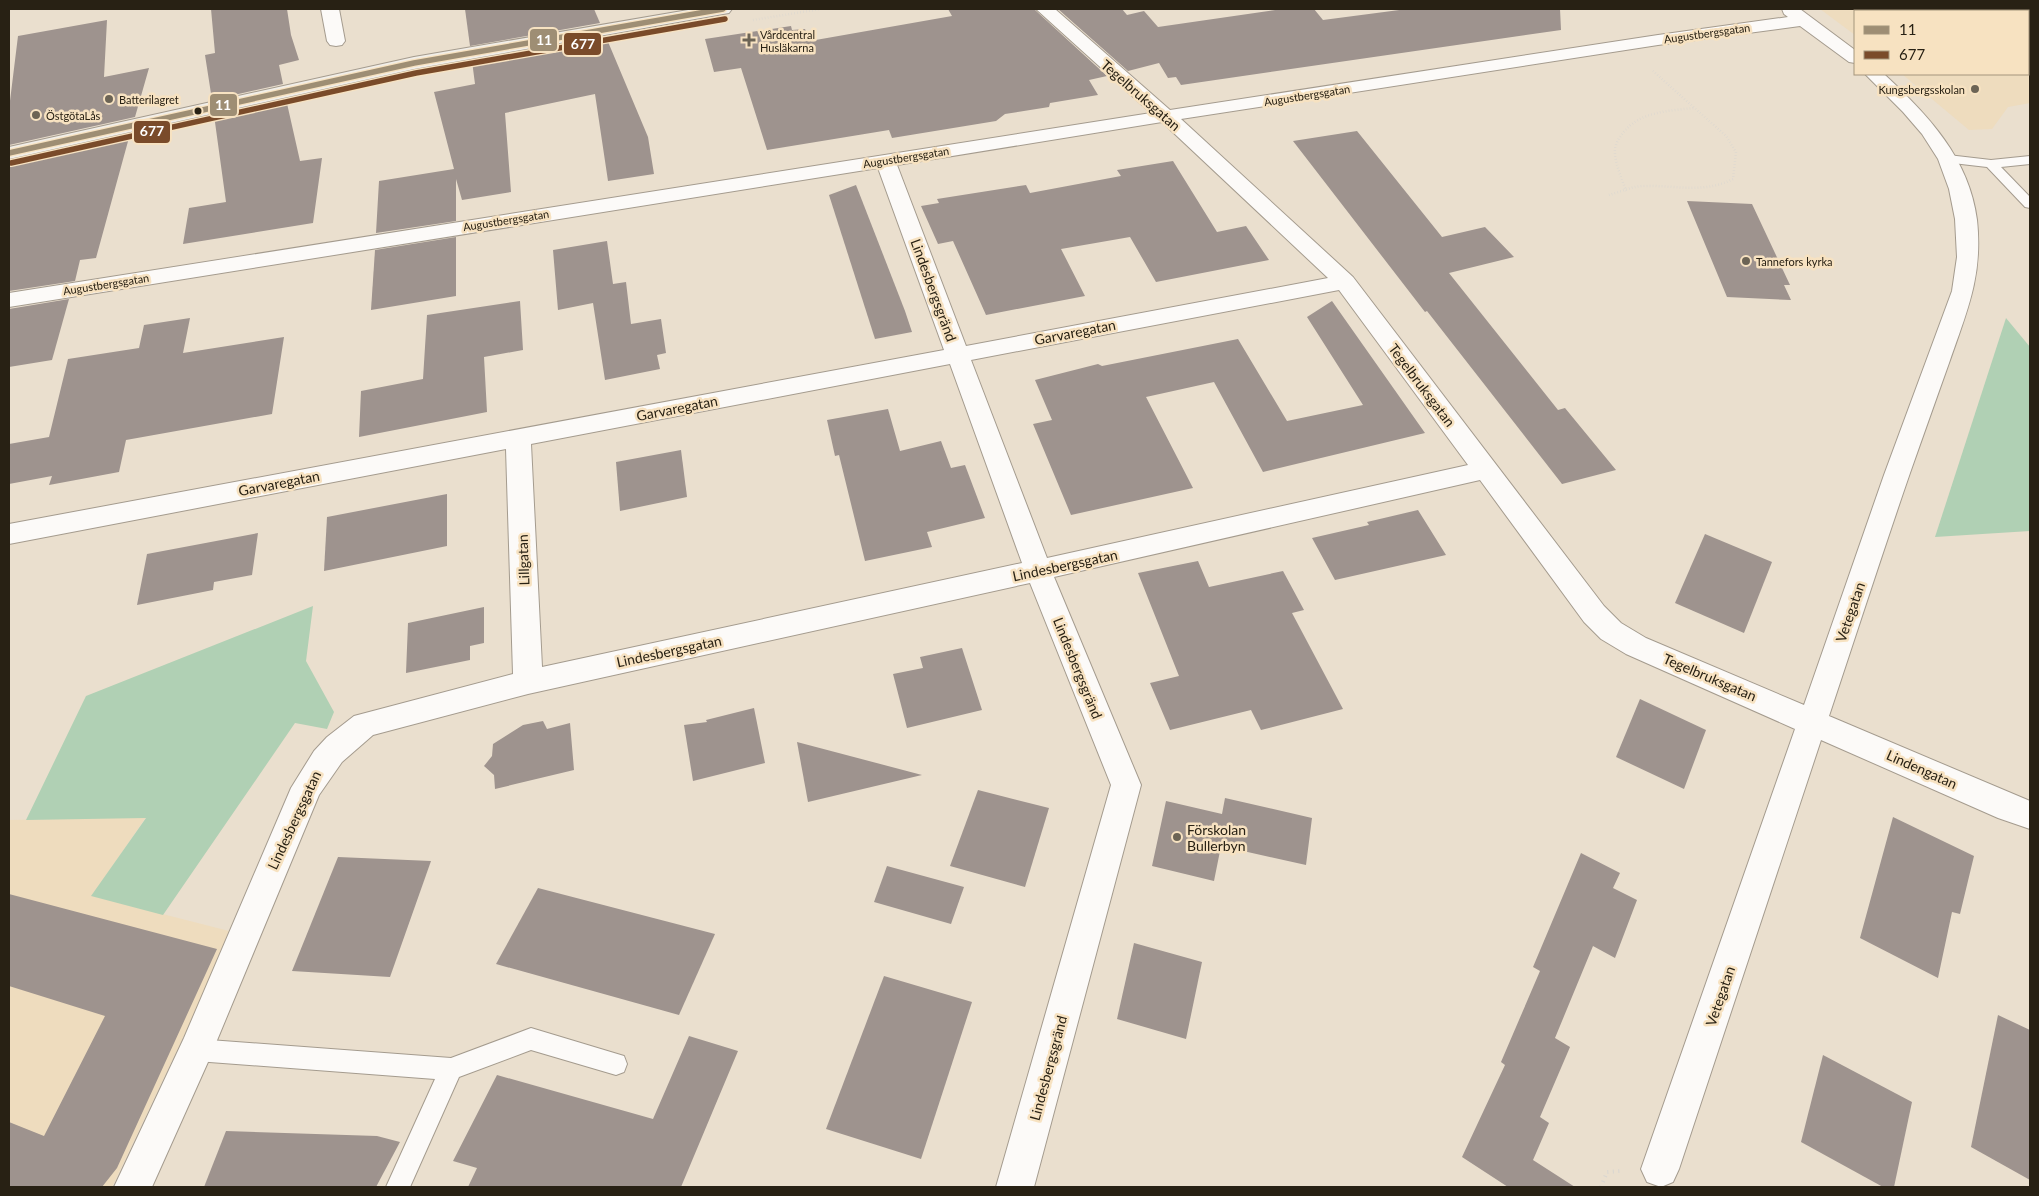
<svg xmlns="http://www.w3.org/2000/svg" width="2039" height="1196" viewBox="0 0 2039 1196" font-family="Lato,sans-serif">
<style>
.built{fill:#eedcbe}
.green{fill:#b0d0b4}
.building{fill:#9e938e}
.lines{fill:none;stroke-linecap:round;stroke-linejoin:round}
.lane-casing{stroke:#a49b8e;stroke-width:2}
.street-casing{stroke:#a49b8e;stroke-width:2}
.secondary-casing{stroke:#a49b8e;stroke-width:2}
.path-far1{stroke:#d9d6d1;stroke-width:2.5;stroke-dasharray:0.5 2.5;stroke-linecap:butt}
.path{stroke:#d9d6d1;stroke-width:4;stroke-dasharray:1 4.5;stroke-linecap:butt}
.lane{fill:#fcfaf8;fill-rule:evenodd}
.street{fill:#fcfaf8;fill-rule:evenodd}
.secondary{fill:#f1eee8;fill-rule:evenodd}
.bus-1-casing{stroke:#f7e2c1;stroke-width:8}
.bus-2-casing{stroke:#f7e2c1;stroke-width:8}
.bus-1{stroke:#9e8e74;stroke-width:5.5}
.bus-2{stroke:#7a4b2a;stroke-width:5.5}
.poi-dot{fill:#6c6455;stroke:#f7e2c1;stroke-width:2}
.bus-dot{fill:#282114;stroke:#f7e2c1;stroke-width:2}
.labels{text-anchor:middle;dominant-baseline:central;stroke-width:5;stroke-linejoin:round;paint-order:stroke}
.far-street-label{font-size:11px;fill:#282114;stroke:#f7e2c1}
.far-poi-label{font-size:11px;fill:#282114;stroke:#f7e2c1;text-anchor:start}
.street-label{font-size:14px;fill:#282114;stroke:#f7e2c1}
.poi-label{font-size:14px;fill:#282114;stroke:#f7e2c1;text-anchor:start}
.line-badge{stroke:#f7e2c1;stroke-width:2}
.badge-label{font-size:14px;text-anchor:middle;font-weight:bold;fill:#fff}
</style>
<rect width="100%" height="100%" fill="#eadfce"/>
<!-- built -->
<g class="built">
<path d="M1820,9H2030V60H2028V11H1855V35Z"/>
<path d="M2028,67L2030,69V103L2008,107L1992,129L1969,130L1902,74H2028Z"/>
<path d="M146,817L92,896L233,932L112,1187H9V820Z"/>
</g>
<!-- green -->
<g class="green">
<path d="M2006,318L2030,347V531L1935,537Z"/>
<path d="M313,606L306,661L334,712L327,729L295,723L163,915L91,896L146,818L26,820L86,696Z"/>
</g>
<!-- building -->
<g class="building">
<path d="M211,9H287L291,35L299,60L279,65L283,84L212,100L205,55L215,53Z"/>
<path d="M465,9H594L600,23L470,46Z"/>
<path d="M948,9H1034L1107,76L1089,80L1098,95L1050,103L1049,107L1005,114L996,121L892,138L889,130L767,150L741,68L714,72L705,39L791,26L792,30L805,29L810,41L952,16Z"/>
<path d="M1058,9H1122L1127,15L1144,11L1158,27L1282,9H1314L1323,20L1407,9H1560L1561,30L1181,85L1176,77L1168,78L1159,63L1128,71Z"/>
<path d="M107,20L104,77L149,68L135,117L9,145V109L18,36Z"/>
<path d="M606,37L648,137L654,174L608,181L595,94L505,113L511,192L462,200L456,179V221L376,233L379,181L454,169L434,92L475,84L472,61Z"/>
<path d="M286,99L300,161L322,158L313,223L183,244L189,208L226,202L214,115Z"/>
<path d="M1357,131L1442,237L1485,227L1514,257L1449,273L1558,410L1565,408L1616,470L1562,484L1427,311L1425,312L1293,141Z"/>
<path d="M130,134L96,258L80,260L75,281L9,291V161Z"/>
<path d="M1173,161L1217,232L1246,226L1269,260L1156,282L1130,237L1061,249L1085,296L986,315L953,241L938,244L921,206L939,203L937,199L1026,185L1030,193L1121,176L1117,170Z"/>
<path d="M856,185L905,311L912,332L875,339L829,195Z"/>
<path d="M1687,201L1752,204L1790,285H1784L1791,300L1727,297Z"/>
<path d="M456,237V296L371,310L375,250Z"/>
<path d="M607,241L613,284L626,282L631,324L661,319L666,353L657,355L660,369L605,380L593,303L558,310L553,250Z"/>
<path d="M69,299L52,360L9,367V309Z"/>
<path d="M520,301L523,350L484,357L487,412L359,437L361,391L423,379L427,315Z"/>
<path d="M1332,301L1425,433L1263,472L1214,382L1146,397L1193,488L1071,515L1033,424L1052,420L1035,380L1098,364L1102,366L1238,339L1287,421L1363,405L1307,317Z"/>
<path d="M190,318L183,353L284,337L272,414L126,440L119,472L49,485L52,476L9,484V444L49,437L68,359L139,348L144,325Z"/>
<path d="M888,409L900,451L941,441L951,468L965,465L985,518L927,532L932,547L865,561L839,455L835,456L827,420Z"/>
<path d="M681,450L687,497L620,511L616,462Z"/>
<path d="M447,494V546L324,571L327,517Z"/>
<path d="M1418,510L1446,555L1335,580L1312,538L1369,525L1367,522Z"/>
<path d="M258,533L252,575L214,582L213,590L137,605L147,554Z"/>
<path d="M1705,534L1772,562L1744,633L1675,603Z"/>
<path d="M1198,561L1209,587L1283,571L1304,610L1292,613L1343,709L1261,730L1251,710L1170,730L1150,683L1179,676L1138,573Z"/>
<path d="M484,607V643L470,646V660L406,673L408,623Z"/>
<path d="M962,648L982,710L907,728L893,674L923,668L920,657Z"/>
<path d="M1640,699L1706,730L1684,789L1616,757Z"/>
<path d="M754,708L765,763L693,781L684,725L707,722L706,720Z"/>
<path d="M543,721L547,729L570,723L574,770L495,789L494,775L484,766L492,756L493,744L523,725Z"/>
<path d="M797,742L922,775L808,802Z"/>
<path d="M978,790L1049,808L1025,887L950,866Z"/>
<path d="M1225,798L1312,818L1306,865L1221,846L1214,881L1152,866L1166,801L1222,814Z"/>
<path d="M1893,817L1974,856L1960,914L1952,912L1938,978L1860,938Z"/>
<path d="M1581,853L1620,873L1613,888L1637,900L1615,958L1593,946L1555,1038L1570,1047L1540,1117L1549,1123L1533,1160L1575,1187H1508L1462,1157L1505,1065L1501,1062L1540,971L1533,967Z"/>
<path d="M338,857L431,861L390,977L292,971Z"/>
<path d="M887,866L964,887L951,924L874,902Z"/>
<path d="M538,888L715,934L679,1015L496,964Z"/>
<path d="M9,894L217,949L117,1168L102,1187H9V1122L44,1136L105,1016L9,986Z"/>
<path d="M1134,943L1202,962L1186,1039L1117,1019Z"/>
<path d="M884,976L972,1002L921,1159L826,1129Z"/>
<path d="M1998,1015L2030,1030V1180L1971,1147Z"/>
<path d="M689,1036L738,1051L681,1187H468L477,1168L453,1161L497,1075L653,1119Z"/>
<path d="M1823,1055L1912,1102L1894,1187H1883L1801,1142Z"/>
<path d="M226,1131L377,1136L400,1142L376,1187H204Z"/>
</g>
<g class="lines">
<!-- lane casing -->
<g class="lane-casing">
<g id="lane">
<path d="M1948,155L1991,160L2030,156V164L2001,167L2030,197V208L2025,207L1987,167L1944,162L1942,159L1944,156Z"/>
<path d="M531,1028L624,1056L627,1064L624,1072L616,1075L531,1050L459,1077L410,1187H386L435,1079L196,1061L188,1058L185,1050L188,1042L196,1039L451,1058Z"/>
</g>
</g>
<!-- street casing -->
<g class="street-casing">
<g id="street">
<path d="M321,9H339L345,41L342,45L336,46L330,45L327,41Z"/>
<path d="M1036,9H1055L1170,110L1658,35L1788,17L1784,14L1782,9H1800L1855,50V63L1849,62L1800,26L1658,45L1181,119L1353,277L1604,606L1621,623L1646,638L1804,705L1884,475L1952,291L1957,257L1955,219L1949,189L1938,159L1922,134L1903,112L1865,74H1884C1928,115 1969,158 1977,220C1983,276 1967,311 1949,363C1936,399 1923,436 1910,473C1882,554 1856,635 1829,716L2030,801V829L1998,818L1821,740L1679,1169L1673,1182L1661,1187L1647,1182L1641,1169L1795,729L1626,654L1601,639L1584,622L1480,480L1054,577L1141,785L1034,1187H996L1111,785L1030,583L528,694L373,735L342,762L319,795L208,1062L152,1187H114L184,1038L291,788L314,751L327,737L354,716L513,674L506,449L9,544V524L944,350L878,168L9,307V293L1151,113ZM1162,122L1328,278L966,346L897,165ZM1339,290L1468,465L1047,558L971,360ZM950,364L1022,563L542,667L531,444Z"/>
</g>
</g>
<!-- secondary casing -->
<g class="secondary-casing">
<path id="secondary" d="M694,9H732L729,13L723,14L414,69L9,159V147L414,57Z"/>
</g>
<!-- path-far1 -->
<g class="path-far1">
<path d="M753,20L821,9"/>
<path d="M1626,191C1622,179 1616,166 1615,154C1614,146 1618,139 1623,133C1640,111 1669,111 1694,108"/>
<path d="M1609,195C1620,192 1632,186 1644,186C1675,185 1704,194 1733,179L1736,152L1726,136L1653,71"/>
</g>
<!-- path -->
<path class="path" d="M1601,1187L1607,1172L1620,1171"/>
<!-- lane -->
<use href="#lane" class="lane"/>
<!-- street -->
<use href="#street" class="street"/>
<!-- secondary -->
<use href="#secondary" class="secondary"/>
<!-- bus-1 casing -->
<g class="bus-1-casing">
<path id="bus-1" d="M9,153L414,63L723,9"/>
</g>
<!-- bus-2 casing -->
<g class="bus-2-casing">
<path id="bus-2" d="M11,163L416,73L725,19"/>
</g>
<!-- bus-1 -->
<use href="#bus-1" class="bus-1"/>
<!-- bus-2 -->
<use href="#bus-2" class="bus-2"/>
</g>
<!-- markers -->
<g class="poi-dot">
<path d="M746.5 32.5h5v5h5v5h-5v5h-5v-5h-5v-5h5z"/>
<circle cx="1975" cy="89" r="5"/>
<circle cx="109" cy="99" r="5"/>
<circle cx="36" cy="115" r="5"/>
<circle cx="1746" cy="261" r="5"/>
<circle cx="1177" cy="837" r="5"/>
</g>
<circle class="bus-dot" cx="198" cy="111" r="4.5"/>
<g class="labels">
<!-- far-street labels -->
<g class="far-street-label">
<text transform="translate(1707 33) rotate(-8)">Augustbergsgatan</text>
<text transform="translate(1307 95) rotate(-9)">Augustbergsgatan</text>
<text transform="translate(906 157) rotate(-9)">Augustbergsgatan</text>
<text transform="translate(506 220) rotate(-9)">Augustbergsgatan</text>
<text transform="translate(106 284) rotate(-9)">Augustbergsgatan</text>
</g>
<!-- far-poi labels -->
<g class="far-poi-label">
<text x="760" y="34">Vårdcentral<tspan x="760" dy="13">Husläkarna</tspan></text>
<text x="1965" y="89" text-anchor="end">Kungsbergsskolan</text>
<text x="119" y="99">Batterilagret</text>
<text x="46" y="115">ÖstgötaLås</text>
<text x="1756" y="261">Tannefors kyrka</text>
</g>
<!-- street labels -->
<g class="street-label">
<text transform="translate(1141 95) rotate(41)">Tegelbruksgatan</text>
<text transform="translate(934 290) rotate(70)">Lindesbergsgränd</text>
<text transform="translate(1075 332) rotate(-11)">Garvaregatan</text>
<text transform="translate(1422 385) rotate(53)">Tegelbruksgatan</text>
<text transform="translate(677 408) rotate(-11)">Garvaregatan</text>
<text transform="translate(279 483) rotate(-11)">Garvaregatan</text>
<text transform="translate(523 560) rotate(-92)">Lillgatan</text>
<text transform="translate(1065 565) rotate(-12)">Lindesbergsgatan</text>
<text transform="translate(1850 612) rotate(-71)">Vetegatan</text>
<text transform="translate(669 651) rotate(-12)">Lindesbergsgatan</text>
<text transform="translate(1078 668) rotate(68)">Lindesbergsgränd</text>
<text transform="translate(1710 677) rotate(23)">Tegelbruksgatan</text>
<text transform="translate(1922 769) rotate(24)">Lindengatan</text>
<text transform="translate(294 820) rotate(-65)">Lindesbergsgatan</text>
<text transform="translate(1720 996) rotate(-71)">Vetegatan</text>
<text transform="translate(1048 1068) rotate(-75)">Lindesbergsgränd</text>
</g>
<!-- poi labels -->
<g class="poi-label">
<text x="1187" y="829">Förskolan<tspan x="1187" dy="16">Bullerbyn</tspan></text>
</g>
</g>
<g class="line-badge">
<rect x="529" y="28" width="29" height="24" rx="5" fill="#9e8e74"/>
<rect x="563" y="32" width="39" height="24" rx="5" fill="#7a4b2a"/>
<rect x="209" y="93" width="29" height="24" rx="5" fill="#9e8e74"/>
<rect x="133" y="120" width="38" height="24" rx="5" fill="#7a4b2a"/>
</g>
<g class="badge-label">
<text x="544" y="45">11</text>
<text x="583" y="49">677</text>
<text x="223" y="110">11</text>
<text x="152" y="136">677</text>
</g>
<!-- border -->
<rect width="2039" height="1196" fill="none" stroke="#282114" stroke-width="20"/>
<!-- legend -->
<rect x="1854" y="10" width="175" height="65" fill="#f7e2c1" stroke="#a4957c"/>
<rect x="1864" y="26" width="25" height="8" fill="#9e8e74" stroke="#a4957c"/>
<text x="1899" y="35" font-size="15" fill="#282114">11</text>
<rect x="1864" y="51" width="25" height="8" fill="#7a4b2a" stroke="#a4957c"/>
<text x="1899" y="60" font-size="15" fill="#282114">677</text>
</svg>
